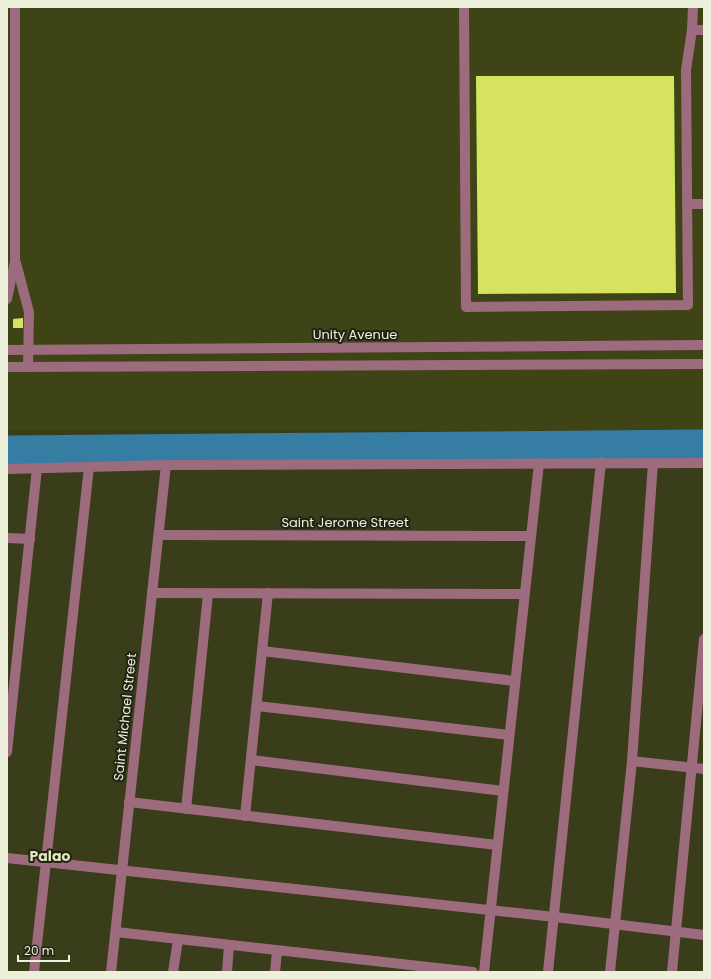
<svg xmlns="http://www.w3.org/2000/svg" width="711" height="979" viewBox="0 0 711 979" font-family="Poppins,sans-serif">
<style>
.built{fill:#3f4416}
.lines{fill:none;stroke-linecap:round;stroke-linejoin:round}
.river{stroke:#357da3;stroke-width:31}
.building{fill:#d5e361}
.minor{stroke:#9d6b7e;stroke-width:10}
.labels{text-anchor:middle;dominant-baseline:central;stroke-width:4;stroke-linejoin:round;paint-order:stroke}
.street-label{font-size:13px;fill:#edf1dc;stroke:#212313}
.neighbourhood-label{font-size:14px;font-weight:bold;fill:#e1e7bd;stroke:#212313}
</style>
<rect width="100%" height="100%" fill="#393d19"/>
<!-- built -->
<path class="built" d="M7,7H704V431L7,430Z"/>
<g class="lines">
<!-- river -->
<path class="river" d="M7,451L704,445"/>
</g>
<!-- building -->
<g class="building">
<path d="M476,76H674L676,293L478,294Z"/>
<path d="M23,318V328H13V319Z"/>
</g>
<g class="lines">
<!-- minor -->
<g class="minor">
<path d="M464,7L466,307L688,305L686,70L692,30L693,7"/>
<path d="M692,30H704"/>
<path d="M687,204H704"/>
<path d="M16,263L29,312L28,367"/>
<path d="M7,299L15,261V7"/>
<path d="M7,350L704,345"/>
<path d="M7,367L704,364"/>
<path d="M7,469L166,465L704,463"/>
<path d="M159,535L531,536"/>
<path d="M7,538L30,539"/>
<path d="M152,593L524,594"/>
<path d="M262,651L515,681"/>
<path d="M257,706L509,735"/>
<path d="M7,752L37,468"/>
<path d="M251,760L503,791"/>
<path d="M632,761L704,769"/>
<path d="M129,802L497,845"/>
<path d="M186,809L208,594"/>
<path d="M245,816L268,593"/>
<path d="M7,858L555,917L704,935"/>
<path d="M116,932L473,972"/>
<path d="M34,972L89,467"/>
<path d="M111,972L166,465"/>
<path d="M173,972L178,940"/>
<path d="M227,972L229,945"/>
<path d="M275,972L277,951"/>
<path d="M484,972L539,463"/>
<path d="M548,972L601,462"/>
<path d="M610,972L632,761L653,463"/>
<path d="M672,972L704,639"/>
</g>
</g>
<g class="labels">
<!-- street labels -->
<g class="street-label">
<text x="355" y="334">Unity Avenue</text>
<text x="345" y="522">Saint Jerome Street</text>
<text transform="translate(125 717) rotate(-84)">Saint Michael Street</text>
</g>
<!-- neighbourhood labels -->
<g class="neighbourhood-label">
<text x="50" y="856">Palao</text>
</g>
</g>
<!-- border -->
<rect width="711" height="979" fill="none" stroke="#edf1dc" stroke-width="16"/>
<!-- scale -->
<path d="M18 955v6h51v-6" fill="none" stroke="#edf1dc" stroke-width="2"/>
<text x="24" y="955" font-size="12" fill="#edf1dc" stroke="#212313" stroke-width="3" paint-order="stroke">20 m</text>
</svg>
